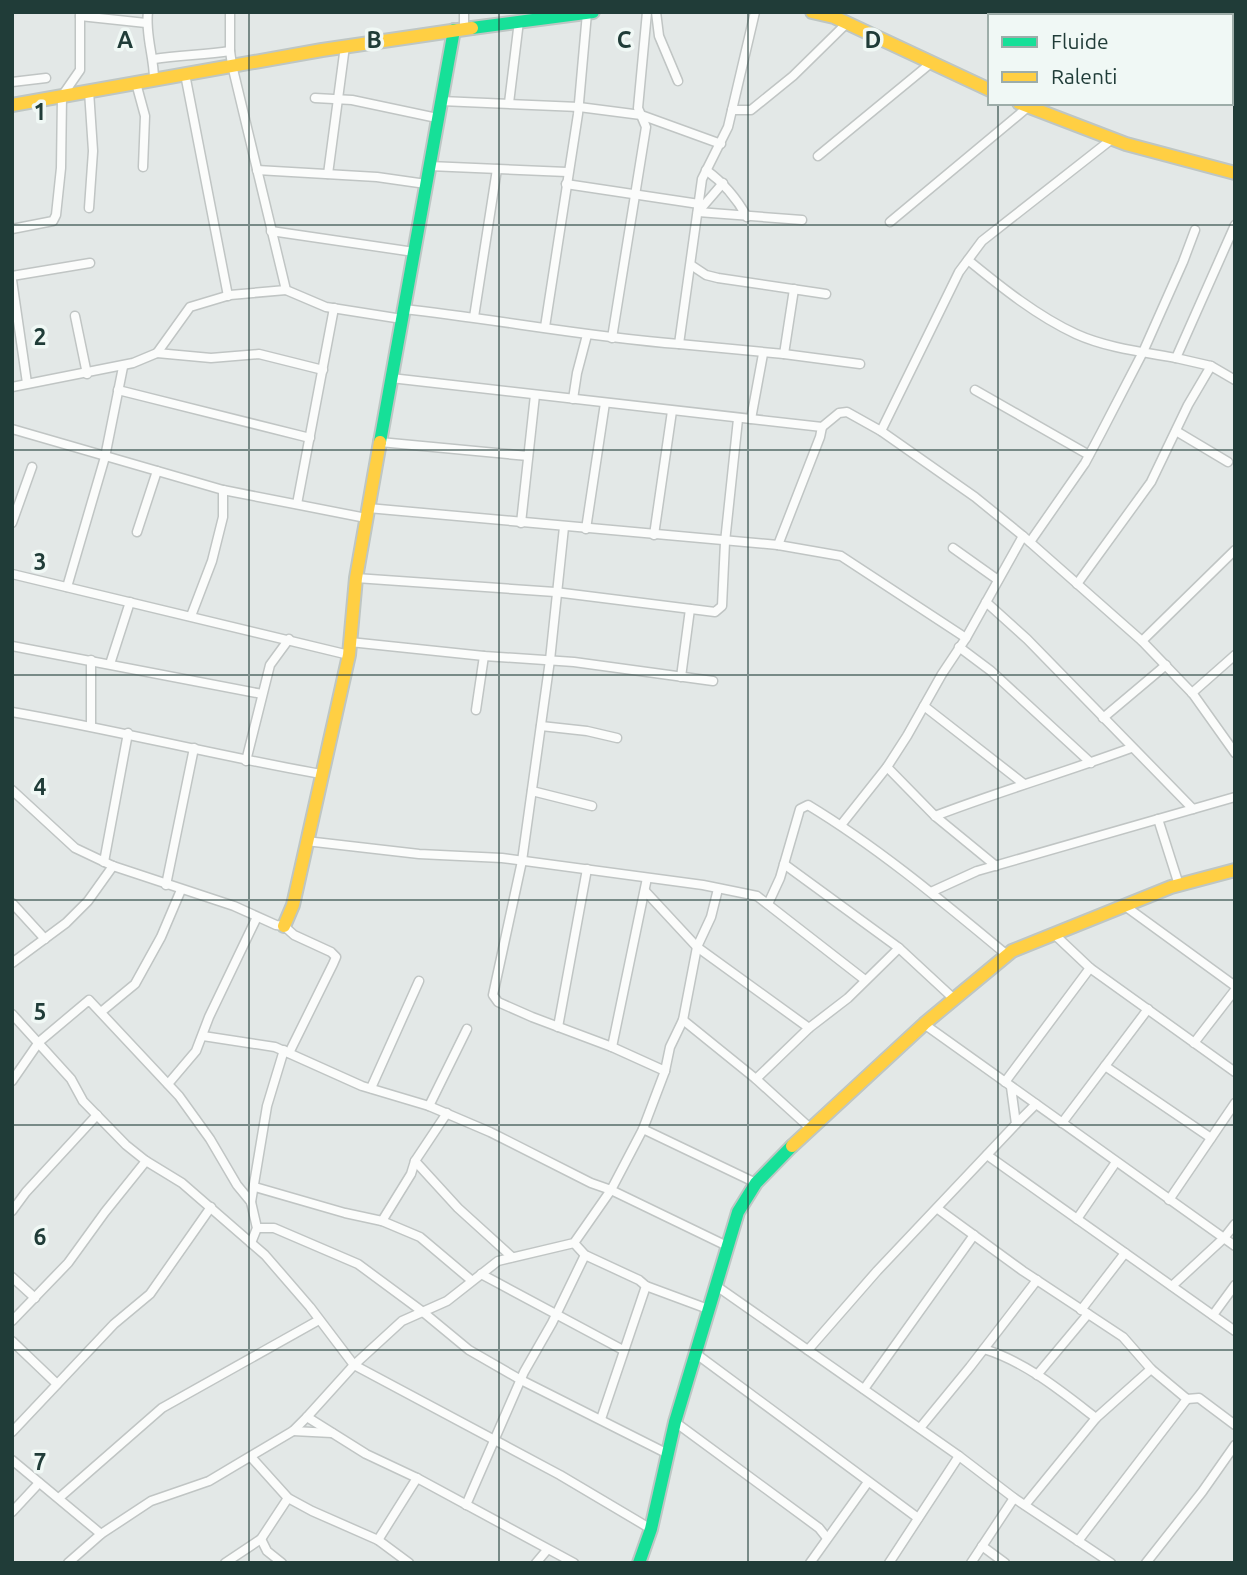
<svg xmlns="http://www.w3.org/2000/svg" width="1247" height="1575" viewBox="0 0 1247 1575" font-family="Ubuntu,sans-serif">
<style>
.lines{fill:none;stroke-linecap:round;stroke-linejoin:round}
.street-casing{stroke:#c0c5c4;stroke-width:11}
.fast-casing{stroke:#bec6c4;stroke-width:16}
.slow-casing{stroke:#bec6c4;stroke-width:16}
.street{stroke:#fbfcfb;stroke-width:8}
.fast{stroke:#16e098;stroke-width:12}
.slow{stroke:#ffcf43;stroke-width:12}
.grid{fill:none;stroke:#203c38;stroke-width:2;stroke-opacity:0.55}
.grid-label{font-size:23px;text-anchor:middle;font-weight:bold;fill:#203c38;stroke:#f0f8f5;stroke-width:7;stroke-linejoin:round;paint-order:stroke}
</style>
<rect width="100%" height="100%" fill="#e3e8e7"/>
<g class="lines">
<!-- street casing -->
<g class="street-casing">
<g id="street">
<path d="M148,12C145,34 154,57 154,79"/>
<path d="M230,12V51L232,65L286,290L326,307L402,319"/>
<path d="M464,12V28"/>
<path d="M656,12L659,36L678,81"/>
<path d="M1009,12L1017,16"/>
<path d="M80,16L146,23"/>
<path d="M1080,16L1082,12"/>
<path d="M154,59C180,55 205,55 230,51"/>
<path d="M185,74L228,296"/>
<path d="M12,82L46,78"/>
<path d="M136,83L145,116L143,167"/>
<path d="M315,98L352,100L437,118"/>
<path d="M441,101L579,107L641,115L721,144"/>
<path d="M509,103L519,21"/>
<path d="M732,110H751L793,76L847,23"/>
<path d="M818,156L931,63"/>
<path d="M429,166L567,172"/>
<path d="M257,170L377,177L426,184"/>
<path d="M706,170C724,183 736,197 747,217"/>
<path d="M328,174L345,46"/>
<path d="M566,184L699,204"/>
<path d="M89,208L93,151L89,91"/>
<path d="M698,212L802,220"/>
<path d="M698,212L723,183"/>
<path d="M890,222L1028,107"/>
<path d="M1235,225L1176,358L1211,366L1235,380"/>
<path d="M12,229L53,221L56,215L61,168L62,96L80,70V12"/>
<path d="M271,231L414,252"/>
<path d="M968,260C1001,287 1037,316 1076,334C1107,348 1143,352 1176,358"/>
<path d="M691,265L706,275L718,278L826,294"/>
<path d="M12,276L90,263"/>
<path d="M12,280L27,383"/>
<path d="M403,309C496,319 587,337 679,344L702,179L728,127L755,12"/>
<path d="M75,316L87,374"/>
<path d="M474,317L497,169"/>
<path d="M545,327L578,114L587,13"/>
<path d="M612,338L646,127L638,108L647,12"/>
<path d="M679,344L784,354L794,289"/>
<path d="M157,353L211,358L259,354L323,370"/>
<path d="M784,354L860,364"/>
<path d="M391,378L822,427"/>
<path d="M12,387L133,363L157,353L190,307L230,295L286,290"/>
<path d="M118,390L310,438"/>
<path d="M975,390L1089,455"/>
<path d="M573,399L577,373L587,335"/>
<path d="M751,419L763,354"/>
<path d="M12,429L223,490L366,518"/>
<path d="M881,431L959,272L982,241L1112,139"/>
<path d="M1176,431L1228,462"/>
<path d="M380,442L528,456"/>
<path d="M297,504L334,308"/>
<path d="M368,508L778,545L841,556L966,638"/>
<path d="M12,523L32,467"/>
<path d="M521,523L535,395"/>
<path d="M564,527L550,660L522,861L493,995L498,1002L532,1017L612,1047L665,1071"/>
<path d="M586,529L605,403"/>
<path d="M137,532L157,471"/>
<path d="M654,535L672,411"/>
<path d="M1030,542L1085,463L1101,433L1143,352L1183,262L1195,230"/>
<path d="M778,545L820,437L822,427L839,413L847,412L881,431L975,497L1023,536L1142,641L1193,694L1235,753"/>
<path d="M953,548L998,580"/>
<path d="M12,574L349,655"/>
<path d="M356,578L555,592L715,612L722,606L725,542L738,419"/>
<path d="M1077,584L1151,482L1188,405L1211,366"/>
<path d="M67,587L105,457L123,367"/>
<path d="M986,602L1027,639L1193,809"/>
<path d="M191,616L212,561L223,517V490"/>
<path d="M1142,641L1235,550"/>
<path d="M350,642L484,656L574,662L713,681"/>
<path d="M12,646L262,694"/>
<path d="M959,647L991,671L1091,763"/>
<path d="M91,660V726"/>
<path d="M110,664L130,602"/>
<path d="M681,677L690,609"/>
<path d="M1192,693L1235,655"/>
<path d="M924,706L1024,784"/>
<path d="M476,710L484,656"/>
<path d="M12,712C116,730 218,756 321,774"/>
<path d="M1103,718L1166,665"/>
<path d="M541,726L587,731L617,738"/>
<path d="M246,761L270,665L289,639"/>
<path d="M887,767L935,816L996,866"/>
<path d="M12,790L75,848L113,866L234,906L276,925L284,926L294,935L331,952L336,957L333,964L289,1053"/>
<path d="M532,791L592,806"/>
<path d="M935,816C1000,791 1066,772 1131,748"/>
<path d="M1158,819L1179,885"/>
<path d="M841,825L887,767L907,736L942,674L966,638L1023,536"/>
<path d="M306,841L419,854L502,858L703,885L757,896L865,980"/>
<path d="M104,862L128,733"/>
<path d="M784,864L899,948L953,998"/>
<path d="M166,885L194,748"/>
<path d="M645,891L697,947L809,1028"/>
<path d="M931,892L977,871L1235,797"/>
<path d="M12,903L45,939"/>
<path d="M768,904L780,878L800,809L808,805C879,848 943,902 1007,955"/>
<path d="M1125,906L1235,986"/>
<path d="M1054,934L1090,968L1235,1072"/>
<path d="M12,963L66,923L88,901L113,866"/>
<path d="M101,1012L135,984L161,937L181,890"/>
<path d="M12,1014L71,1079L83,1101L126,1145L146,1161L182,1183L265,1255L310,1307L354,1365L560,1475L651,1529"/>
<path d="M683,1020L756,1079L810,1128"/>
<path d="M924,1024L1235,1246"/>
<path d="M558,1027L587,869"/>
<path d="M203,1036L275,1047L362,1086L429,1106L490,1132L591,1183L611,1190L727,1246"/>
<path d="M1194,1043L1235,990"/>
<path d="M612,1047L647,878"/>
<path d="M1105,1066L1211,1138"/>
<path d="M756,1079L809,1028L848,998L899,948"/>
<path d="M12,1081L39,1042L89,1000L179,1096L210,1139L237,1185L251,1202L257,1228L251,1243"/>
<path d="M1005,1082L1090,968"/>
<path d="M168,1084L196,1051L209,1017L257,917"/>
<path d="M371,1088L419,981"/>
<path d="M429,1106L467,1029"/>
<path d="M1062,1123L1148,1009"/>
<path d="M1016,1124L1036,1104"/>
<path d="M643,1129L665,1071L670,1047L683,1020L697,947L711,917L718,889"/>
<path d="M987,1155L1235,1331"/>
<path d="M415,1161L458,1208L512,1257"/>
<path d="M255,1187L345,1213L382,1221L420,1237L471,1280"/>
<path d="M1169,1200L1235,1103"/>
<path d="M251,1202L267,1106L284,1050"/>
<path d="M938,1209L1023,1271L1123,1337L1151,1369L1187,1399L1199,1398L1235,1425"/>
<path d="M12,1211L26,1192L97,1115"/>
<path d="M1077,1219L1116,1162"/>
<path d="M382,1221L411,1174L415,1161L447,1113"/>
<path d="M257,1228H274L358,1264L423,1312L469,1350L521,1380L668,1454"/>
<path d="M574,1243L585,1255L639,1280L646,1286L708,1309"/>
<path d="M481,1274L623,1350"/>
<path d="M12,1277L35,1298"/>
<path d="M715,1285L959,1456L1014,1498L1111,1563"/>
<path d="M1172,1286L1224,1238L1235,1224"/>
<path d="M1081,1310L1125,1253"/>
<path d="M1213,1315L1235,1285"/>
<path d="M12,1321L68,1263L105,1212L146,1161"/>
<path d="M12,1341L57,1384"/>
<path d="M984,1349C1026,1362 1061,1391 1096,1418"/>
<path d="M808,1350L877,1271L1016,1124L1011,1087"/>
<path d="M695,1353L918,1518"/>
<path d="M1037,1375L1088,1314"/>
<path d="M864,1389L974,1235"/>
<path d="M307,1417L366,1454L417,1478L574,1563"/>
<path d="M601,1419L646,1286"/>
<path d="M675,1422L819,1528L827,1538"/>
<path d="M920,1428L970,1367L1037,1280"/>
<path d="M293,1431L332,1433"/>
<path d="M12,1432L114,1324L150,1294L211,1207"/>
<path d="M251,1457L288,1498L312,1511L378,1540L409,1563"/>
<path d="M12,1460L101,1534"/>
<path d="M59,1498L162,1408L319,1320"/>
<path d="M466,1505L524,1372L552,1323L585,1255"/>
<path d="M1025,1505L1096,1418L1151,1369"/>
<path d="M12,1512L39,1483"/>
<path d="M261,1539L267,1551L282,1563"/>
<path d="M378,1540L417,1478"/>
<path d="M1078,1541L1187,1399"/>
<path d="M982,1546L1005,1563"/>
<path d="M68,1563L101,1534L151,1501L209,1481L293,1431L307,1417L354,1365L402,1321L447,1301L498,1261L574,1243L611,1190L643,1129L756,1183"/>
<path d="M225,1563L261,1539L288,1498"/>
<path d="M536,1563L547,1550"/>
<path d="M810,1563L868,1482"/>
<path d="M889,1563L959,1456"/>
<path d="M971,1563L1014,1498"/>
<path d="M1146,1563L1202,1492L1235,1445"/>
</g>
</g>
<!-- fast casing -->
<g class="fast-casing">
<g id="fast">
<path d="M472,28L593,12"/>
<path d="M380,442L454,30"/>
<path d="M639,1563L651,1529L675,1422L738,1212L756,1183L792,1146"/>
</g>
</g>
<!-- slow casing -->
<g class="slow-casing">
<g id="slow">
<path d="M812,12L834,17L990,90"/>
<path d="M1019,103L1126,144L1235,173"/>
<path d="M12,105L322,50L472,28"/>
<path d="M284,926L293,905L349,655L356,578L380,442"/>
<path d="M792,1146L924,1024L1012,951L1171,887L1235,870"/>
</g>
</g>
<!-- street -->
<use href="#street" class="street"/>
<!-- fast -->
<use href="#fast" class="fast"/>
<!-- slow -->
<use href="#slow" class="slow"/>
</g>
<!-- grid -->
<path class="grid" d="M249,12V1563M499,12V1563M748,12V1563M998,12V16M998,103V1563M12,225H1235M12,450H1235M12,675H1235M12,900H1235M12,1125H1235M12,1350H1235"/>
<g class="grid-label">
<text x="125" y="48">A</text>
<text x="374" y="48">B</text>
<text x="624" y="48">C</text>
<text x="873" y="48">D</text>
<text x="40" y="120">1</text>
<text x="40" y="345">2</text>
<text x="40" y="570">3</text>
<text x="40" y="795">4</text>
<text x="40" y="1020">5</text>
<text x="40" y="1245">6</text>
<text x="40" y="1470">7</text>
</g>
<!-- border -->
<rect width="1247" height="1575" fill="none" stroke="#203c38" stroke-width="28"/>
<!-- legend -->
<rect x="988" y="14" width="245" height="91" fill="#f0f8f5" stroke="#9dada9" stroke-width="2"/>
<rect x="1002" y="37" width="35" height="10" fill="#16e098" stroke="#9dada9" stroke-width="2"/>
<text x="1051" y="49" font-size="21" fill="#203c38">Fluide</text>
<rect x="1002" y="72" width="35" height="10" fill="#ffcf43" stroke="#9dada9" stroke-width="2"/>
<text x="1051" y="84" font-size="21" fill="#203c38">Ralenti</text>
</svg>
